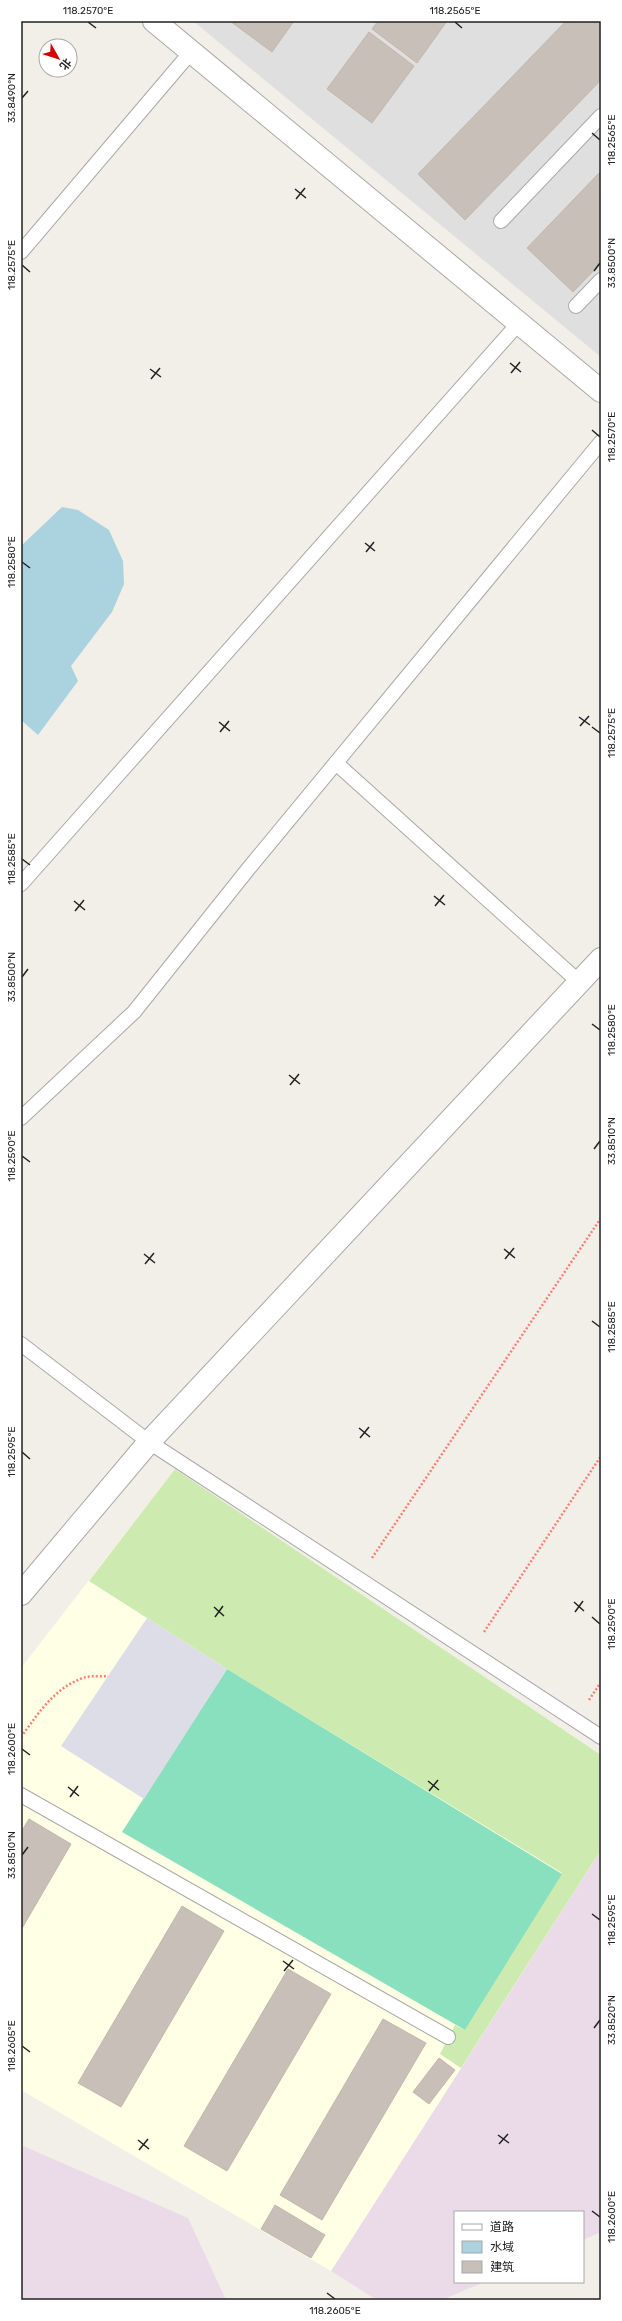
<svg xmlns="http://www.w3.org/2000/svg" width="622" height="2321" viewBox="0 0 622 2321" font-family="Rubik,'Noto Sans SC',sans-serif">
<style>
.residential{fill:#e0dfdf}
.industrial{fill:#ebdbe8}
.education{fill:#ffffe5}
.grass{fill:#cdebb0}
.pitch{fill:#88e0be}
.plaza{fill:#dddde8}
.water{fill:#aad3df}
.building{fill:#c7bfb8;stroke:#c4b6ab}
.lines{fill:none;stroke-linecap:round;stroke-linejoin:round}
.service-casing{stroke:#a9a9a9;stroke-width:16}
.tertiary-casing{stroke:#a9a9a9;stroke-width:24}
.path{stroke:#fa8072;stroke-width:2.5;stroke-dasharray:2 2;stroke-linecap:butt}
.service{stroke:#fff;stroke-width:14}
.tertiary{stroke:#fff;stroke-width:22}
.ticks{fill:none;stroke:#222;stroke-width:1.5}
.neatline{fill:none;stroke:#222;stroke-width:1.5}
.ticks-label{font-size:10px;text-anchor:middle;fill:#222}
</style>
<rect width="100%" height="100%" fill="#f2efe9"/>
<!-- residential -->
<path class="residential" d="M193,21H601V357Z"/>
<!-- industrial -->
<g class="industrial">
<path d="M601,1850V2232L583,2240V2212H455V2282H484L442,2300H377L331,2271Z"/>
<path d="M21,2145L188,2218L226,2300H21Z"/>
</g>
<!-- education -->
<path class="education" d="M175,1469L601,1755V1850L331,2271L21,2090V1668Z"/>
<!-- grass -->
<path class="grass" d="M175,1469L601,1755V1850L461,2068L440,2054L455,2025L465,2030L562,1873L227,1669L89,1581Z"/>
<!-- pitch -->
<path class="pitch" d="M227,1669L562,1874L465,2030L122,1832Z"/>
<!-- plaza -->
<path class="plaza" d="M147,1618L227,1669L144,1799L61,1746Z"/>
<!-- water -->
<path class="water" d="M62,507L78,510L109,530L123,561L124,584L112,612L71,666L78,681L38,735L21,720V546Z"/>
<!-- building -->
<g class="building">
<path d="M230,21H294L272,52Z"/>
<path d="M378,21H447L417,63L372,29Z"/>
<path d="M566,21H601V80L465,220L418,174Z"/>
<path d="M369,32L414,66L372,123L327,89Z"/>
<path d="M601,171V263L573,292L527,248Z"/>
<path d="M29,1819L71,1844L21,1930V1832Z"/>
<path d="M182,1906L224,1931L121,2107L78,2083Z"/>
<path d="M288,1969L331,1994L227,2171L184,2146Z"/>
<path d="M383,2019L426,2043L322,2220L280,2195Z"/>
<path d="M439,2058L455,2070L429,2104L413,2092Z"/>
<path d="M275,2205L325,2235L311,2258L261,2229Z"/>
</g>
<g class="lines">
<!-- service casing -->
<g class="service-casing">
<g id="service">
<path d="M501,221L601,116"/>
<path d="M21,252L191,52"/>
<path d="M576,306L601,280"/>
<path d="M336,763L579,982"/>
<path d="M21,884L518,324"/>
<path d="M21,1118L134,1012L249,868L601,442"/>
<path d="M21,1344L149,1442L601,1737"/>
<path d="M21,1795L448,2037"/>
</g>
</g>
<!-- tertiary casing -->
<g class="tertiary-casing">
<g id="tertiary">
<path d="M154,21L601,391"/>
<path d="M21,1594L149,1442L601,959"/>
</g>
</g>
<!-- path -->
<g class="path">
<path d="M372,1558L601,1218"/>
<path d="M484,1632L601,1456"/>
<path d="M589,1700L601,1682"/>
<path d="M21,1737C38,1714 54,1688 83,1678C90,1675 100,1677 108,1676"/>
</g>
<!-- service -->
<use href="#service" class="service"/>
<!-- tertiary -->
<use href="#tertiary" class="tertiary"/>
</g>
<!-- ticks -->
<path class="ticks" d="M88,22L96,28M455,22L462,28M22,98L28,91M592,133L600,140M295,189L306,198M296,199L305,188M22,265L30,272M594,271L600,263M510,363L521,372M150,369L161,377M511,373L520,362M151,379L160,368M592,430L600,437M365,543L375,551M366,552L374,542M22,562L30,568M579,717L590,725M219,722L230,731M580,726L589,716M592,727L600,733M220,732L229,721M22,859L30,865M434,896L445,905M74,901L85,910M435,906L444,895M75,911L84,900M22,977L28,969M592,1024L600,1030M289,1075L300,1084M290,1085L299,1074M594,1149L600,1141M22,1156L30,1162M504,1249L515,1258M144,1254L155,1263M505,1259L514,1248M145,1264L154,1253M592,1321L600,1327M359,1428L370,1437M360,1438L369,1427M22,1452L30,1459M574,1602L584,1611M214,1607L224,1616M575,1612L583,1601M215,1617L223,1606M592,1617L600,1624M22,1749L30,1755M428,1781L439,1790M68,1787L79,1796M429,1791L438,1780M70,1797L78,1786M22,1855L28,1847M592,1914L600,1920M283,1961L294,1969M284,1971L293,1960M594,2028L600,2020M22,2046L30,2052M498,2135L509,2143M138,2140L149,2149M499,2144L508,2134M139,2150L148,2139M592,2211L600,2217M327,2293L335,2299"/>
<!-- border -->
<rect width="622" height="2321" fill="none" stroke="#ffffff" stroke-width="44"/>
<!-- legend -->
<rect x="454" y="2211" width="130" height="72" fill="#ffffff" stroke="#a7a7a7"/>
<rect x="462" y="2224" width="20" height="6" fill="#ffffff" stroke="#a7a7a7"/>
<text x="490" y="2231" font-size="12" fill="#222222">道路</text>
<rect x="462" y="2241" width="20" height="12" fill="#aad3df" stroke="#a7a7a7"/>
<text x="490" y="2251" font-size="12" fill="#222222">水域</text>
<rect x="462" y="2261" width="20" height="12" fill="#c7bfb8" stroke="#a7a7a7"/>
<text x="490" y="2271" font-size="12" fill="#222222">建筑</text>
<!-- north arrow -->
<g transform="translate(58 58) rotate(129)"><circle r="19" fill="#ffffff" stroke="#a7a7a7"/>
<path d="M0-3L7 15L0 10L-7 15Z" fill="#d40000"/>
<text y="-6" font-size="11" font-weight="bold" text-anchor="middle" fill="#222222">北</text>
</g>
<rect x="22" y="22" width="578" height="2277" class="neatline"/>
<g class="ticks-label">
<text x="88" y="14">118.2570°E</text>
<text x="455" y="14">118.2565°E</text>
<text transform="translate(11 98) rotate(-90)" y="4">33.8490°N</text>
<text transform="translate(611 140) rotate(-90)" y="4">118.2565°E</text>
<text transform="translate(611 263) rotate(-90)" y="4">33.8500°N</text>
<text transform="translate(11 265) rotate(-90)" y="4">118.2575°E</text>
<text transform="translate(611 437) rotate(-90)" y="4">118.2570°E</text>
<text transform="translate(11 562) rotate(-90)" y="4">118.2580°E</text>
<text transform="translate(611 733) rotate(-90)" y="4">118.2575°E</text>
<text transform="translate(11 859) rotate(-90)" y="4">118.2585°E</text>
<text transform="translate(11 977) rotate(-90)" y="4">33.8500°N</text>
<text transform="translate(611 1030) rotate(-90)" y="4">118.2580°E</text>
<text transform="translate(611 1141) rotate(-90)" y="4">33.8510°N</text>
<text transform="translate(11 1156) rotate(-90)" y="4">118.2590°E</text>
<text transform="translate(611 1327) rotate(-90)" y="4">118.2585°E</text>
<text transform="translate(11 1452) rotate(-90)" y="4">118.2595°E</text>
<text transform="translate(611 1624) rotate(-90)" y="4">118.2590°E</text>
<text transform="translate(11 1749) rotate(-90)" y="4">118.2600°E</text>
<text transform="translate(11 1855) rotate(-90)" y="4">33.8510°N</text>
<text transform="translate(611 1920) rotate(-90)" y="4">118.2595°E</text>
<text transform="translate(611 2020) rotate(-90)" y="4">33.8520°N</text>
<text transform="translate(11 2046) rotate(-90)" y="4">118.2605°E</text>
<text transform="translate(611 2217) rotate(-90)" y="4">118.2600°E</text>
<text x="335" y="2314">118.2605°E</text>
</g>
</svg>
